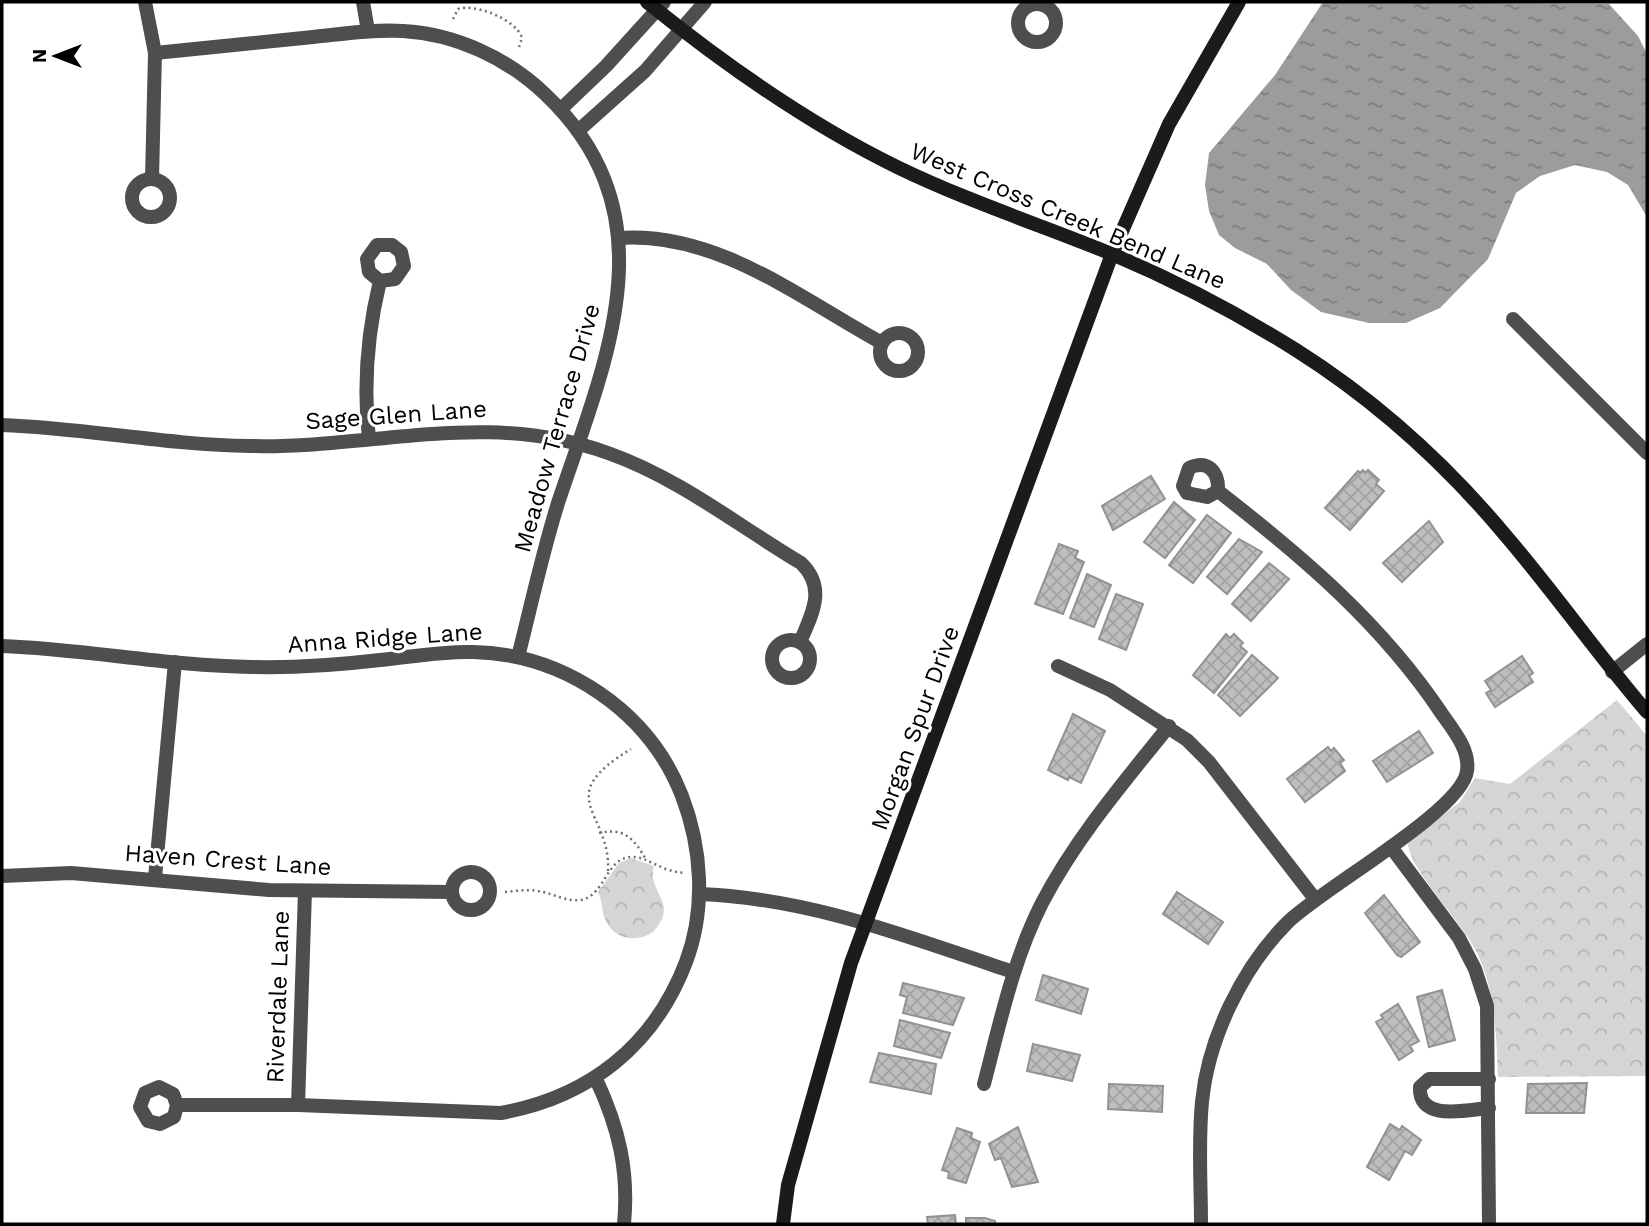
<svg xmlns="http://www.w3.org/2000/svg" width="1649" height="1226" viewBox="0 0 1649 1226" font-family="'Work Sans',sans-serif">
<style>
.park{fill:url(#park-crowns)}
.water{fill:url(#water-ripples)}
.building{fill:url(#building-cross-hatch);stroke:#929292;stroke-width:2}
.lines{fill:none;stroke-linecap:round;stroke-linejoin:round}
.path{stroke:#707070;stroke-width:2.5;stroke-dasharray:2 3.5;stroke-linecap:butt}
.street{stroke:#4e4e4e;stroke-width:14}
.secondary{stroke:#1b1b1b;stroke-width:14}
.labels{text-anchor:middle;dominant-baseline:central;stroke-width:6;stroke-linejoin:round;paint-order:stroke}
.street-label{font-size:24px;fill:#000;stroke:#fff}
</style>
<defs>
<pattern id="park-crowns" width="20" height="18" patternUnits="userSpaceOnUse" patternTransform="scale(1.75)"><rect width="20" height="18" fill="#d5d5d5"/><path d="M2 6a3 3 0 1 1 6 0M12 15a3 3 0 1 1 6 0" fill="none" stroke="#b5b5b5"/></pattern>
<pattern id="water-ripples" width="26" height="14" patternUnits="userSpaceOnUse" patternTransform="scale(1.75)"><rect width="26" height="14" fill="#9c9c9c"/><path d="M2 4q2-2 4 0t4 0M15 11q2-2 4 0t4 0" fill="none" stroke="#7d7d7d"/></pattern>
<pattern id="building-cross-hatch" width="8" height="8" patternUnits="userSpaceOnUse" patternTransform="scale(1.75)"><rect width="8" height="8" fill="#bebebe"/><path d="M0 0l8 8M0 8l8-8" fill="none" stroke="#a2a2a2"/></pattern>
</defs>
<rect width="100%" height="100%" fill="#fff"/>
<!-- park -->
<g class="park">
<path d="M1617,700L1647,736V1076L1498,1077C1496,1033 1496,989 1475,949C1461,921 1410,870 1408,844L1413,837L1460,802L1475,778L1510,784Z"/>
<path d="M631,858L654,866C646,892 681,903 653,932C636,943 614,940 605,919C601,910 603,902 598,892L619,863Z"/>
</g>
<!-- water -->
<path class="water" d="M1323,2L1609,4L1638,36L1647,54V217L1628,185L1607,172L1575,165L1540,176L1516,193L1488,259L1440,308L1406,323H1369L1321,312L1291,290L1267,264L1235,248L1219,235L1209,211L1205,185L1209,153L1275,75Z"/>
<!-- building -->
<g class="building">
<path d="M1363,470L1365,473L1368,470L1379,480L1376,484L1384,491L1350,530L1325,508L1358,471L1360,473Z"/>
<path d="M1151,476L1165,499L1113,530L1102,506Z"/>
<path d="M1174,502L1195,520L1165,558L1144,542Z"/>
<path d="M1207,515L1231,533L1193,583L1169,565Z"/>
<path d="M1429,521L1443,542L1402,582L1383,563Z"/>
<path d="M1239,539L1262,552L1227,594L1207,577Z"/>
<path d="M1059,544L1078,551L1075,558L1084,562L1063,614L1035,604Z"/>
<path d="M1269,563L1289,579L1251,621L1232,604Z"/>
<path d="M1087,574L1111,585L1094,627L1070,618Z"/>
<path d="M1116,594L1143,604L1126,650L1099,639Z"/>
<path d="M1226,634L1230,638L1234,634L1243,643L1240,646L1247,652L1214,693L1193,675Z"/>
<path d="M1252,655L1278,678L1240,716L1218,695Z"/>
<path d="M1522,656L1533,673L1529,676L1533,682L1495,707L1486,693L1491,690L1485,681Z"/>
<path d="M1073,714L1105,731L1081,783L1069,777L1068,780L1048,770Z"/>
<path d="M1419,731L1433,753L1387,782L1373,761Z"/>
<path d="M1328,747L1331,751L1334,748L1344,760L1340,763L1345,771L1305,802L1287,779Z"/>
<path d="M1177,892L1223,922L1208,944L1163,914Z"/>
<path d="M1384,895L1420,942L1401,957L1397,955L1365,913Z"/>
<path d="M1043,975L1088,989L1081,1014L1036,1000Z"/>
<path d="M903,983L964,998L953,1025L903,1013L907,997L900,995Z"/>
<path d="M1442,990L1455,1040L1429,1047L1417,997Z"/>
<path d="M1398,1004L1419,1041L1410,1046L1413,1051L1399,1060L1376,1022L1383,1018L1381,1015Z"/>
<path d="M900,1020L950,1033L941,1058L894,1046Z"/>
<path d="M1033,1044L1080,1055L1072,1081L1027,1071Z"/>
<path d="M879,1053L936,1064L931,1094L870,1082Z"/>
<path d="M1587,1083L1584,1113H1526L1528,1084Z"/>
<path d="M1109,1084L1163,1086L1162,1112L1108,1109Z"/>
<path d="M1390,1124L1400,1130L1402,1126L1421,1140L1412,1155L1405,1151L1389,1180L1367,1167Z"/>
<path d="M1018,1127L1038,1182L1012,1187L1001,1158L995,1160L989,1144Z"/>
<path d="M957,1128L972,1133L971,1138L980,1142L966,1183L948,1178L949,1172L942,1170Z"/>
<path d="M955,1215L956,1224H928L927,1217Z"/>
<path d="M966,1218H985L995,1221V1224H966Z"/>
</g>
<g class="lines">
<!-- path -->
<g class="path">
<path d="M453,19L458,9C475,3 517,20 522,38L519,47"/>
<path d="M599,833C625,827 635,840 646,860"/>
<path d="M608,871C611,811 550,798 631,749"/>
<path d="M505,892C516,891 527,889 538,891C552,893 566,902 581,900C606,895 606,856 633,857C648,857 662,872 685,873"/>
</g>
<!-- street -->
<g class="street">
<path d="M145,2L155,53L152,179"/>
<path d="M363,2L368,31"/>
<circle cx="1037" cy="23" r="19"/>
<path d="M155,53C208,48 260,42 313,37C343,34 373,29 403,31C456,34 507,58 545,94C674,216 605,362 558,503C542,554 531,606 518,657"/>
<path d="M561,109L606,66L664,2"/>
<path d="M579,130L645,71L705,2"/>
<circle cx="151" cy="198" r="19"/>
<path d="M619,238C716,231 800,298 882,343"/>
<path d="M1513,319L1647,453"/>
<circle cx="899" cy="352" r="19"/>
<path d="M2,425C85,428 167,445 250,446C375,449 484,409 608,453C679,478 737,525 801,563C827,588 812,614 800,642"/>
<path d="M369,439C363,384 367,334 380,281L369,272L367,259L377,245H392L401,252L404,266L395,279L380,281"/>
<circle cx="791" cy="659" r="19"/>
<path d="M2,646C85,649 168,666 252,667C295,668 338,665 380,660C411,657 442,651 473,652C564,654 649,711 682,796C702,848 706,909 686,962C654,1046 589,1097 501,1113L298,1105H177L173,1094L159,1087L145,1093L140,1107L148,1121L160,1124L174,1117L177,1105"/>
<path d="M1058,666L1110,690L1187,740L1209,762L1315,899"/>
<path d="M1612,672L1647,644"/>
<path d="M1391,847L1459,938L1475,969L1487,1006L1489,1224"/>
<circle cx="471" cy="891" r="19"/>
<path d="M2,876L71,873L269,890L452,892"/>
<path d="M155,878L175,662"/>
<path d="M699,894C810,898 908,937 1013,972"/>
<path d="M596,1079C619,1128 629,1171 624,1224"/>
<path d="M984,1084C1000,1023 1013,960 1042,903C1076,838 1124,782 1169,726"/>
<path d="M298,1105L305,891"/>
<path d="M1489,1108C1466,1110 1418,1122 1420,1087L1429,1079H1489"/>
<path d="M1201,1224C1201,1184 1198,1142 1202,1102C1208,1039 1242,968 1287,923C1321,889 1462,811 1467,771C1470,750 1454,731 1442,714C1382,624 1303,557 1218,491C1219,472 1208,459 1189,468L1183,486L1187,493L1207,497L1218,491"/>
</g>
<!-- secondary -->
<g class="secondary">
<path d="M647,2C725,65 807,123 897,167C967,201 1041,225 1112,254C1176,281 1237,313 1296,350C1375,400 1446,464 1506,536C1555,593 1598,655 1647,712"/>
<path d="M783,1224L788,1185L851,963L1112,254L1169,124L1239,2"/>
</g>
</g>
<g class="labels">
<!-- street labels -->
<g class="street-label">
<text transform="translate(1068 216) rotate(23)">West Cross Creek Bend Lane</text>
<text transform="translate(396 415) rotate(-4)">Sage Glen Lane</text>
<text transform="translate(557 428) rotate(-74)">Meadow Terrace Drive</text>
<text transform="translate(385 638) rotate(-4)">Anna Ridge Lane</text>
<text transform="translate(915 728) rotate(-70)">Morgan Spur Drive</text>
<text transform="translate(228 860) rotate(4)">Haven Crest Lane</text>
<text transform="translate(278 997) rotate(-88)">Riverdale Lane</text>
</g>
</g>
<!-- border -->
<rect width="1649" height="1226" fill="none" stroke="#000000" stroke-width="7"/>
<!-- north arrow -->
<g transform="translate(56 56) rotate(270)" stroke="#ffffff" stroke-width="5" paint-order="stroke">
<path d="M0-5L12 26L0 18L-12 26Z" fill="#000000"/>
<text y="-10" font-size="19" font-weight="bold" text-anchor="middle" fill="#000000">N</text>
</g>
</svg>
